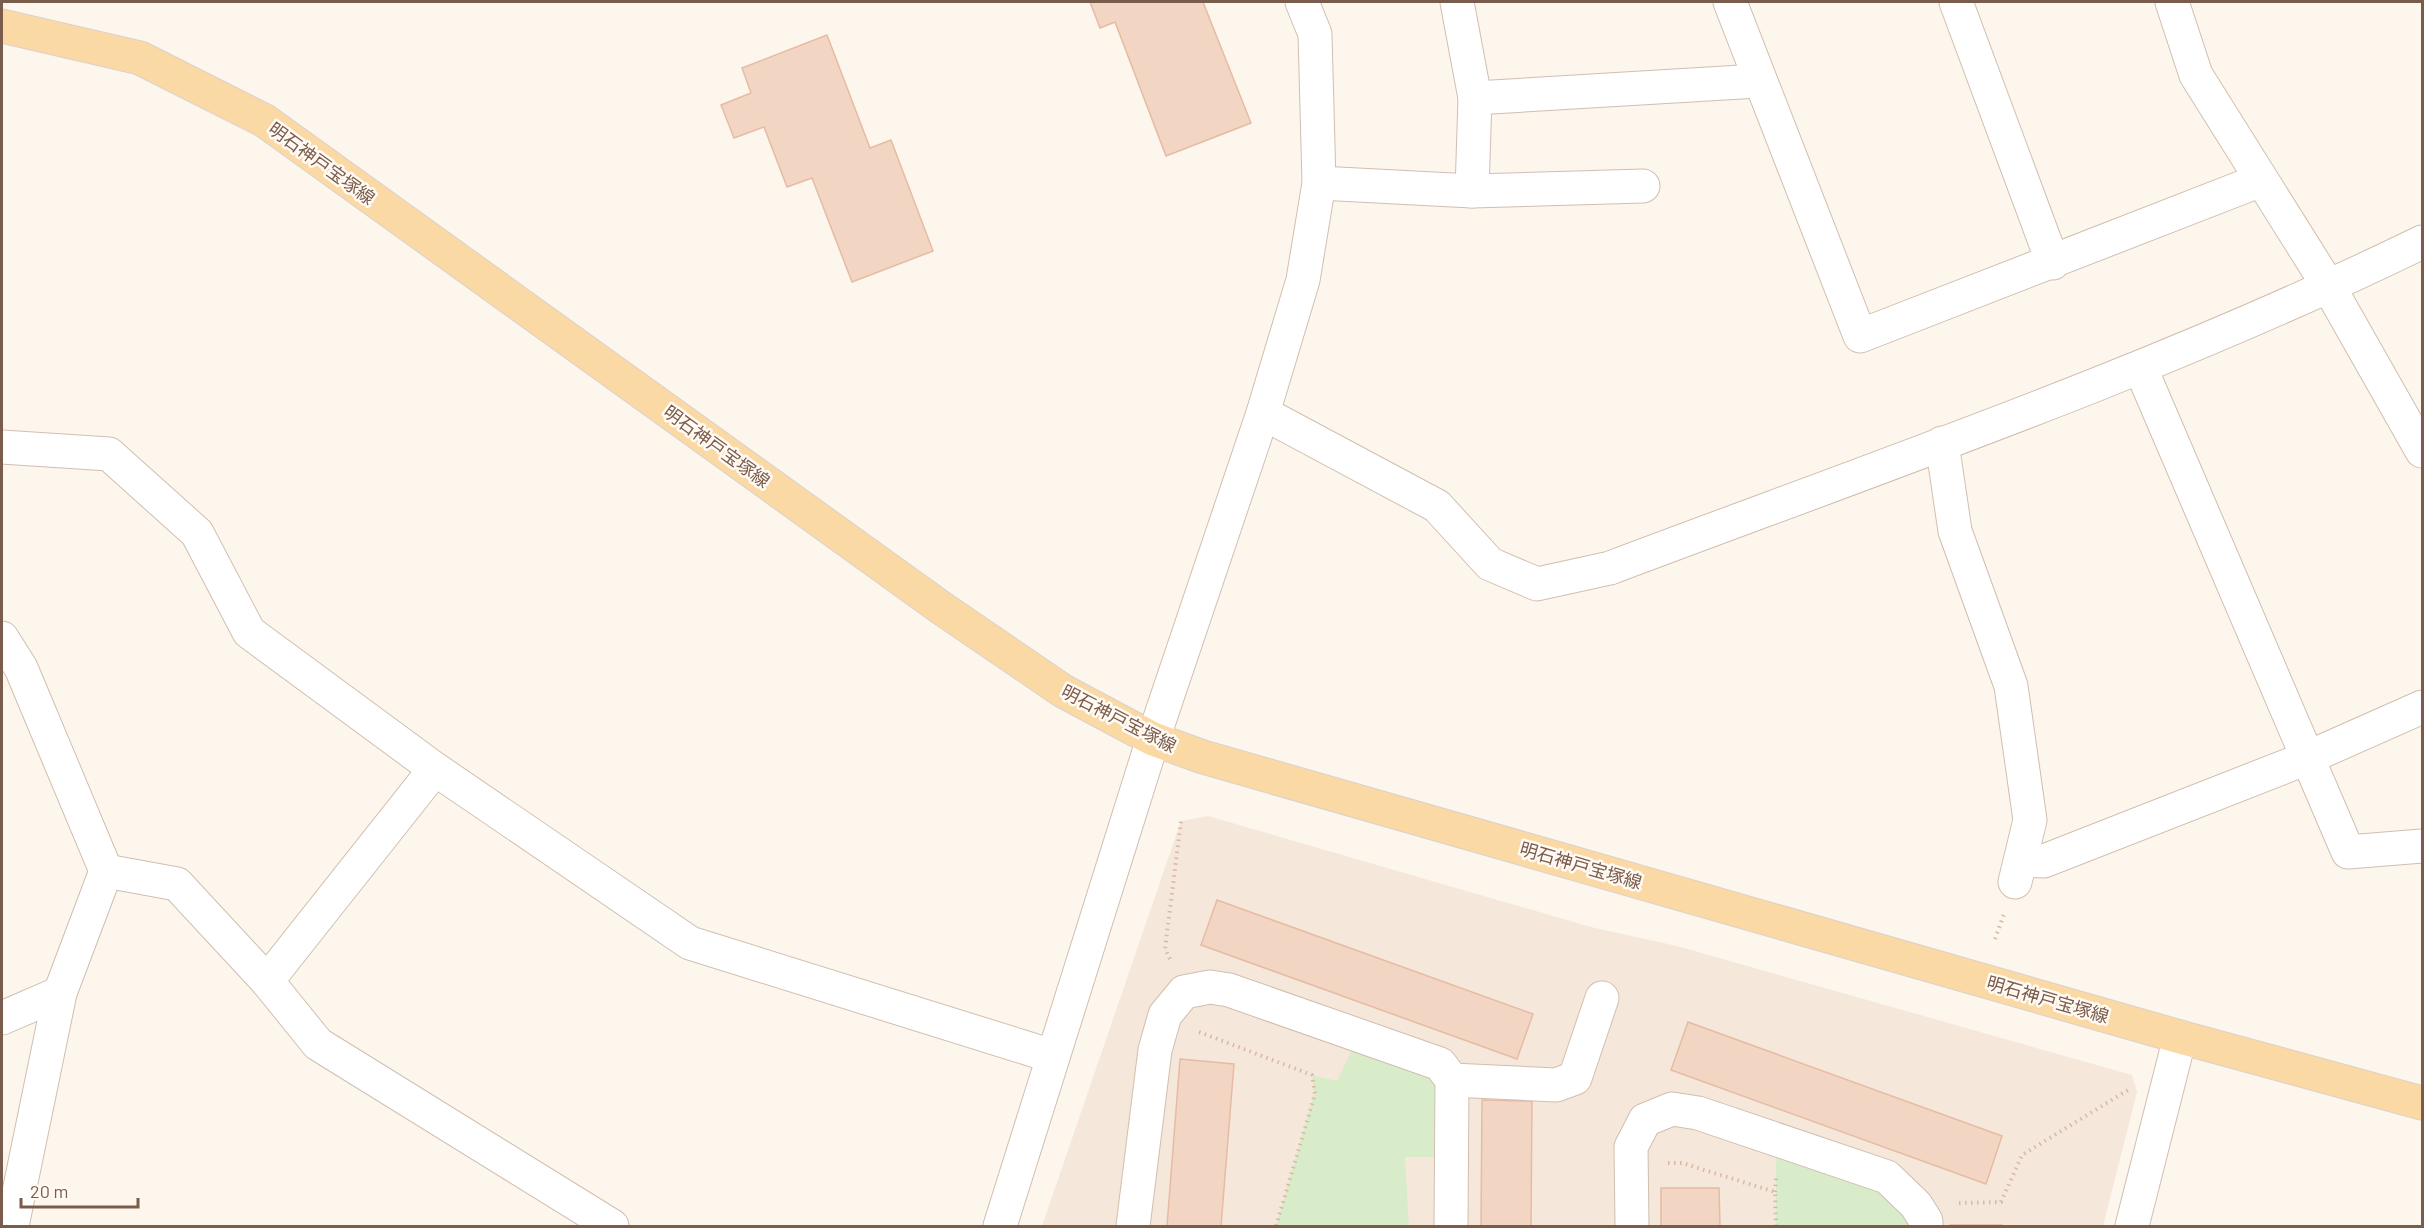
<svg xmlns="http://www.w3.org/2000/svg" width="2424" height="1228" viewBox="0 0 2424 1228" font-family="Barlow,'Noto Sans JP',sans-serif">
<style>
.residential{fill:#f5e8da}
.green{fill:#d8ecc9}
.building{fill:#f3d5c3;stroke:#e6bba3;stroke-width:1.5}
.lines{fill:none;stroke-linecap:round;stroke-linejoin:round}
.minor-casing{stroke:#d1beb0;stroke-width:35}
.tertiary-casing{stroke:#d1beb0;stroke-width:35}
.primary-casing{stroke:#dad1cd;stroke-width:35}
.path{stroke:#d9b8a5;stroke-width:4;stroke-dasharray:1.5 4.5;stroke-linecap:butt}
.minor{stroke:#fff;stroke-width:33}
.tertiary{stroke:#fff;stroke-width:33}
.primary{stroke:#fbd9a5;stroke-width:33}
.labels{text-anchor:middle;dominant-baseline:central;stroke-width:5;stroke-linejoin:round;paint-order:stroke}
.street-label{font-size:18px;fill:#7a5c4d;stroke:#fffaf3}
</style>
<rect width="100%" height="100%" fill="#fdf6ec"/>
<!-- residential -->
<path class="residential" d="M1208,816L1591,927L1677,946L2132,1075L2137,1092L2103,1226H1042L1181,821Z"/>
<!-- green -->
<g class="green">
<path d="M1354,1046L1429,1073L1442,1094V1157H1405L1409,1226H1276L1314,1094L1312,1075L1337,1081Z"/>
<path d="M1776,1153L1887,1191L1911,1226H1776Z"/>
</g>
<!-- building -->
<g class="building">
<path d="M1090,2H1203L1251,123L1166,156L1115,22L1100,28Z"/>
<path d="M827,35L870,148L891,140L933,251L852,282L812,178L787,187L764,127L734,138L721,105L751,93L742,68Z"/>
<path d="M1217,900L1533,1014L1517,1059L1201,945Z"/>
<path d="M1688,1022L2002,1136L1986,1184L1671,1070Z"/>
<path d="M1180,1059L1234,1064L1221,1226H1167Z"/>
<path d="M1482,1100L1532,1101L1531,1226H1481Z"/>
<path d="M1661,1188H1719L1720,1226H1661Z"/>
<rect x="1950" y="1225" width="52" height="1"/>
</g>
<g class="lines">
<!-- minor casing -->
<g class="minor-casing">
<g id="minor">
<path d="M1457,2L1475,98L1472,191"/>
<path d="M1730,2L1860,336L2261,180"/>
<path d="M1956,2L2053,263"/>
<path d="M2172,2L2196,75L2329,287L2422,451"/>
<path d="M1475,98L1758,81"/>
<path d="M1319,183L1472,191L1643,186"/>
<path d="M2141,369L2348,852L2422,846"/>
<path d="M1263,413L1437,506L1490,564L1537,584L1610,568C1883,465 2160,370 2422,242"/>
<path d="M1942,443L1955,531L2011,686L2030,820L2015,882"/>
<path d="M2,447L109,454L197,533L249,632L435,769L690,943L1052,1056"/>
<path d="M2,638L21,668L106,871L60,993L12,1226"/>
<path d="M2022,860L2044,861L2307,758L2422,707"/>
<path d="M106,871L177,884L267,981L318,1044L612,1226"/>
<path d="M267,981L435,769"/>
<path d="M2,1018L60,993"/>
<path d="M1452,1080L1556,1085L1575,1078L1602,998"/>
<path d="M1133,1226L1155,1050L1165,1015L1184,992L1210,987L1229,990L1440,1064L1452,1080L1451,1226"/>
<path d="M1632,1226L1631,1147L1645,1120L1672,1109L1698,1113L1887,1177L1916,1205L1926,1221V1226"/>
<path d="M2132,1226L2180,1037"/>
</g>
</g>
<!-- tertiary casing -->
<g class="tertiary-casing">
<path id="tertiary" d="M1000,1226L1153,739L1263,413L1303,280L1319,183L1315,34L1302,2"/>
</g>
<!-- primary casing -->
<g class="primary-casing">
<path id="primary" d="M2,26L140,58L265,121L940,607L1063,691L1153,739L1203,757L2180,1037L2422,1103"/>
</g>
<!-- path -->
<g class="path">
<path d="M1995,939L2004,914"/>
<path d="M1170,959L1165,949L1181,821"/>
<path d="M1199,1032L1312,1075L1315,1094L1276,1226"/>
<path d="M1668,1163H1682L1775,1192L1776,1226"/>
<path d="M1775,1192L1776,1177"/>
<path d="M1959,1203L2001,1202L2022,1155L2128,1090"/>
</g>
<!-- minor -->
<use href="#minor" class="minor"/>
<!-- tertiary -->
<use href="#tertiary" class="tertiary"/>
<!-- primary -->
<use href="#primary" class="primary"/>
</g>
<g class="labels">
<!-- street labels -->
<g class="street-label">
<text transform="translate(322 163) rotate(36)">明石神戸宝塚線</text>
<text transform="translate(717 446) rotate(36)">明石神戸宝塚線</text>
<text transform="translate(1119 718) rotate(27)">明石神戸宝塚線</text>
<text transform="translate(1581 865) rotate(16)">明石神戸宝塚線</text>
<text transform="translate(2048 999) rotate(16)">明石神戸宝塚線</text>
</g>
</g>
<!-- border -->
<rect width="2424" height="1228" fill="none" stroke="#7a5c4d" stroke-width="6"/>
<!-- scale -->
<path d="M21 1198v9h117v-9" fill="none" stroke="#7a5c4d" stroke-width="3"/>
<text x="30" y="1198" font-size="18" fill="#7a5c4d" stroke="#fffaf3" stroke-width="4.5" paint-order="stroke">20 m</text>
</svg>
